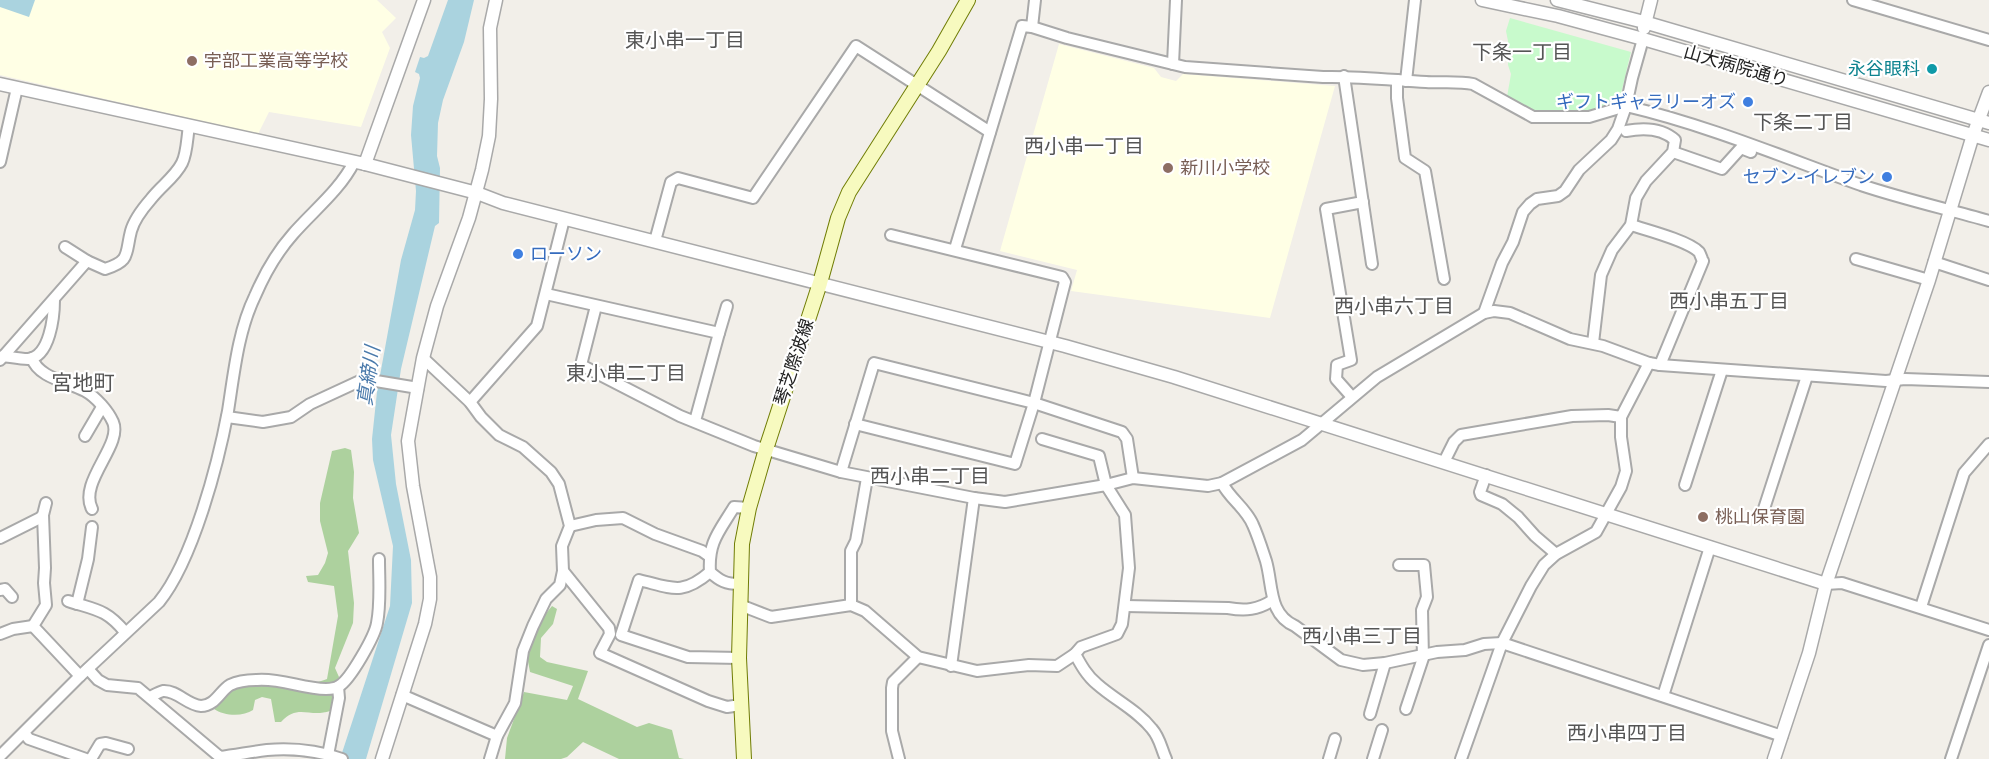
<svg xmlns="http://www.w3.org/2000/svg" width="1989" height="759" viewBox="0 0 1989 759" font-family="Signika,'Noto Sans JP',sans-serif">
<style>
.education{fill:#ffffe5}
.forest{fill:#add19e}
.park{fill:#c8facc}
.water{fill:#aad3df}
.lines{fill:none;stroke-linecap:round;stroke-linejoin:round}
.minor-casing{stroke:#a9a9a9;stroke-width:14}
.tertiary-casing{stroke:#a9a9a9;stroke-width:15}
.secondary-casing{stroke:#707d05;stroke-width:16}
.minor{stroke:#fff;stroke-width:10}
.tertiary{stroke:#fff;stroke-width:12}
.secondary{stroke:#f7fabf;stroke-width:14}
.education-dot{fill:#8d6e63;stroke:#fff;stroke-width:2}
.culture-dot{fill:#0f9aa8;stroke:#fff;stroke-width:2}
.shop-dot{fill:#3f7fe0;stroke:#fff;stroke-width:2}
.labels{text-anchor:middle;dominant-baseline:central;stroke-width:4.5;stroke-linejoin:round;paint-order:stroke}
.education-label{font-size:18px;fill:#785e54;stroke:#fff;text-anchor:start}
.street-label{font-size:18px;fill:#222;stroke:#fff}
.culture-label{font-size:18px;fill:#0d838f;stroke:#fff;text-anchor:end}
.shop-label{font-size:18px;fill:#366cbe;stroke:#fff;text-anchor:end}
.neighbourhood-label{font-size:20px;fill:#555;stroke:#fff}
.water-label{font-size:20px;font-style:italic;fill:#4a7aab;stroke:#fff}
.quarter-label{font-size:21px;fill:#555;stroke:#fff}
</style>
<rect width="100%" height="100%" fill="#f2efe9"/>
<!-- education -->
<g class="education">
<path d="M0,0H377L396,18L382,32L390,48L361,127L269,112L258,134L0,75Z"/>
<path d="M1059,44L1154,68L1161,77L1176,81L1183,74L1335,86L1270,318L1071,291L1077,270L1000,251Z"/>
</g>
<!-- forest -->
<g class="forest">
<path d="M345,448L351,450L354,472L353,498L359,533L348,551L354,603L353,623L335,668L339,677L330,711C309,718 298,703 281,722H275L271,699L262,697L255,700L253,710C243,717 224,716 214,709C219,704 224,695 230,692C255,677 300,691 327,679L338,616L334,586L308,582L306,576L318,575L325,563L328,553L320,521V503L332,451Z"/>
<path d="M552,606L557,609L553,624L541,638L540,657L547,662L588,671L578,699L637,727L649,723L672,730L679,758L684,759H619L583,742L567,757L561,759H505L507,738L524,692L567,700L573,686L530,672L527,656L538,623Z"/>
</g>
<!-- park -->
<path class="park" d="M1510,18L1631,52L1620,98L1590,112H1531L1507,97L1511,74L1508,65V41L1506,31Z"/>
<!-- water -->
<g class="water">
<path d="M0,0H35L29,17L0,7Z"/>
<path d="M448,0H474L464,42L443,100L438,123L437,156L440,168L439,223L435,226L401,369L391,435L396,484L411,560L412,603L366,759H340L390,606L393,546L373,460L372,439L377,392L401,260L415,210L416,191L411,135L413,106L420,78L419,74L415,72L420,57L424,58L428,56Z"/>
</g>
<g class="lines">
<!-- minor casing -->
<g class="minor-casing">
<g id="minor">
<path d="M1853,0L1989,40"/>
<path d="M1032,27L1035,0"/>
<path d="M1173,64L1176,0"/>
<path d="M1344,76L1372,264"/>
<path d="M1397,80V98L1405,158L1425,171L1444,279"/>
<path d="M1406,81L1415,0"/>
<path d="M1673,152L1722,169L1741,148L1751,152"/>
<path d="M0,162L17,88"/>
<path d="M1631,225C1647,230 1689,241 1699,252C1700,253 1702,260 1703,261L1660,365"/>
<path d="M655,241L671,182L678,178L753,198L856,46L990,132"/>
<path d="M65,247L87,261"/>
<path d="M955,249L1022,26L1032,27L1067,38L1185,67L1323,77C1357,76 1392,80 1426,82C1442,83 1458,81 1473,84L1533,117H1589L1626,106L1632,78L1643,39"/>
<path d="M1856,259L1929,280"/>
<path d="M1934,262L1989,280"/>
<path d="M546,294L719,333L695,421"/>
<path d="M596,306L581,365L680,416L754,446L841,472L974,498L1005,502L1106,485L1133,478L1208,486L1222,483L1302,440L1377,377L1484,313L1494,311L1510,313L1570,339L1603,346L1649,363L1660,365L1886,381L1905,379L1989,382"/>
<path d="M1484,313L1502,263L1513,242L1523,212L1530,204L1537,199L1558,196L1565,191L1579,170L1611,140L1618,129L1626,106C1707,125 1783,157 1861,185C1903,199 1947,209 1989,221"/>
<path d="M719,333L727,306"/>
<path d="M1593,343L1601,275L1612,250L1631,225L1636,198L1646,181L1673,152L1675,140C1662,128 1642,128 1626,131"/>
<path d="M3,356C11,357 20,359 28,359C50,357 54,316 54,300"/>
<path d="M32,358C38,378 69,382 85,391C96,397 108,411 113,422C123,445 78,482 92,509"/>
<path d="M423,358L470,402L481,417L499,435L523,447L551,472L559,484L570,526L562,546L563,571L609,628L610,634L600,653L708,701L727,707L741,705"/>
<path d="M0,360L87,261L105,269C131,261 125,254 131,231C134,220 144,207 151,199C161,186 175,177 182,163C187,153 187,138 189,126"/>
<path d="M1352,397L1336,379L1337,365L1351,360L1326,209L1363,202"/>
<path d="M470,402L537,326L564,219"/>
<path d="M227,417L263,422L291,417L310,404L364,379L418,388"/>
<path d="M855,424L1015,464L1034,403L1065,282L1062,277L891,235"/>
<path d="M85,436L102,407"/>
<path d="M1444,462L1454,442L1461,435L1572,416L1608,415L1621,417"/>
<path d="M841,472L874,363L1034,403L1122,432L1127,439L1133,478"/>
<path d="M1486,475L1480,492L1481,495L1502,504L1518,517L1535,536L1556,554"/>
<path d="M1222,483C1230,499 1246,508 1253,525C1258,536 1262,549 1266,561C1273,585 1268,614 1295,626L1341,660L1363,665L1385,663L1437,652L1465,650L1484,644L1502,643L1782,736"/>
<path d="M1685,485L1722,370"/>
<path d="M43,515L45,568L44,583L46,605L33,626L80,676"/>
<path d="M1761,518L1807,376"/>
<path d="M570,526L596,520L623,518L655,534L702,551L709,556"/>
<path d="M0,538L40,518L43,515L46,503"/>
<path d="M1399,565H1424L1427,597L1422,610L1423,658L1406,709"/>
<path d="M710,572C682,596 672,588 639,580L621,635L688,657L739,658"/>
<path d="M739,584C726,584 720,581 710,572C708,542 719,532 734,507L749,508"/>
<path d="M1826,584L1842,583L1989,630"/>
<path d="M0,590L5,589L12,597"/>
<path d="M68,601C96,610 106,609 125,632"/>
<path d="M77,604L88,559L92,527"/>
<path d="M740,605L771,617L851,605L865,611L918,657L977,671L1029,665L1057,666L1075,654L1081,647L1117,634L1122,624L1129,568L1125,515L1106,485L1099,456L1042,439"/>
<path d="M851,605V551L856,541L867,478"/>
<path d="M1125,606L1228,608C1245,611 1258,610 1273,600"/>
<path d="M1921,607L1964,473L1989,444"/>
<path d="M0,634L13,629L33,626"/>
<path d="M1075,654C1081,665 1087,676 1097,684C1115,700 1137,710 1152,729C1160,738 1161,748 1166,759"/>
<path d="M951,666L974,498"/>
<path d="M88,669L98,680L107,685L138,688L220,757C236,755 251,752 267,750C291,748 319,751 342,759"/>
<path d="M402,695L497,736"/>
<path d="M1663,696L1710,547"/>
<path d="M150,697C154,695 159,692 163,691C177,690 187,705 201,706C215,706 220,691 230,685C238,681 249,680 257,680C281,678 303,689 326,689C330,689 336,688 339,686C350,680 375,636 377,623C381,603 379,580 379,559"/>
<path d="M1370,714L1385,663"/>
<path d="M24,733L29,739L86,759"/>
<path d="M328,755L339,698L338,687"/>
<path d="M0,756L80,676L159,602C193,560 218,464 228,411C234,373 238,331 255,296C264,275 277,252 293,234C313,211 340,190 354,162"/>
<path d="M91,759L100,744L106,743L128,749"/>
<path d="M490,759L497,736L515,703L523,651L533,626L546,599L560,585L563,571"/>
<path d="M899,759L892,731V688L893,682L918,657"/>
<path d="M1329,759L1335,739"/>
<path d="M1373,759L1382,730"/>
<path d="M1461,759L1502,643L1531,586L1544,565L1556,554L1596,532L1621,487L1626,471L1621,437V417L1649,363"/>
<path d="M1951,759L1989,645"/>
</g>
</g>
<!-- tertiary casing -->
<g class="tertiary-casing">
<g id="tertiary">
<path d="M1482,0L1558,16L1643,39L1989,140"/>
<path d="M1557,0L1644,22L1989,123"/>
<path d="M1644,28L1651,0"/>
<path d="M0,84L365,164L477,193L503,203L1065,346L1174,377L1826,584"/>
<path d="M365,164L424,0"/>
<path d="M382,759L425,624L430,599V577L413,486L408,441L423,358L437,306L469,218L482,170L489,136L491,99L490,28L496,0"/>
<path d="M1774,759L1809,653L1826,584L1929,280L1973,135L1989,92"/>
</g>
</g>
<!-- secondary casing -->
<g class="secondary-casing">
<path id="secondary" d="M744,759L739,658L742,544L749,508L766,449L820,283L838,218L849,192L939,51L968,0"/>
</g>
<!-- minor -->
<use href="#minor" class="minor"/>
<!-- tertiary -->
<use href="#tertiary" class="tertiary"/>
<!-- secondary -->
<use href="#secondary" class="secondary"/>
</g>
<!-- markers -->
<g class="education-dot">
<circle cx="192" cy="61" r="6"/>
<circle cx="1168" cy="168" r="6"/>
<circle cx="1703" cy="517" r="6"/>
</g>
<circle class="culture-dot" cx="1932" cy="69" r="6"/>
<g class="shop-dot">
<circle cx="1748" cy="102" r="6"/>
<circle cx="1887" cy="177" r="6"/>
<circle cx="518" cy="254" r="6"/>
</g>
<g class="labels">
<!-- education labels -->
<g class="education-label">
<text x="204" y="61">宇部工業高等学校</text>
<text x="1180" y="168">新川小学校</text>
<text x="1715" y="517">桃山保育園</text>
</g>
<!-- street labels -->
<g class="street-label">
<text transform="translate(1736 66) rotate(16)">山大病院通り</text>
<text transform="translate(794 362) rotate(-72)">琴芝際波線</text>
</g>
<!-- culture labels -->
<g class="culture-label">
<text x="1920" y="69">永谷眼科</text>
</g>
<!-- shop labels -->
<g class="shop-label">
<text x="1736" y="102">ギフトギャラリーオズ</text>
<text x="1875" y="177">セブン-イレブン</text>
<text x="530" y="254" text-anchor="start">ローソン</text>
</g>
<!-- neighbourhood labels -->
<g class="neighbourhood-label">
<text x="685" y="40">東小串一丁目</text>
<text x="1522" y="52">下条一丁目</text>
<text x="1803" y="122">下条二丁目</text>
<text x="1084" y="146">西小串一丁目</text>
<text x="1729" y="301">西小串五丁目</text>
<text x="1394" y="306">西小串六丁目</text>
<text x="626" y="373">東小串二丁目</text>
<text x="930" y="476">西小串二丁目</text>
<text x="1362" y="636">西小串三丁目</text>
<text x="1627" y="733">西小串四丁目</text>
</g>
<!-- water labels -->
<g class="water-label">
<text transform="translate(369 376) rotate(-82)">真締川</text>
</g>
<!-- quarter labels -->
<g class="quarter-label">
<text x="83" y="383">宮地町</text>
</g>
</g>
</svg>
